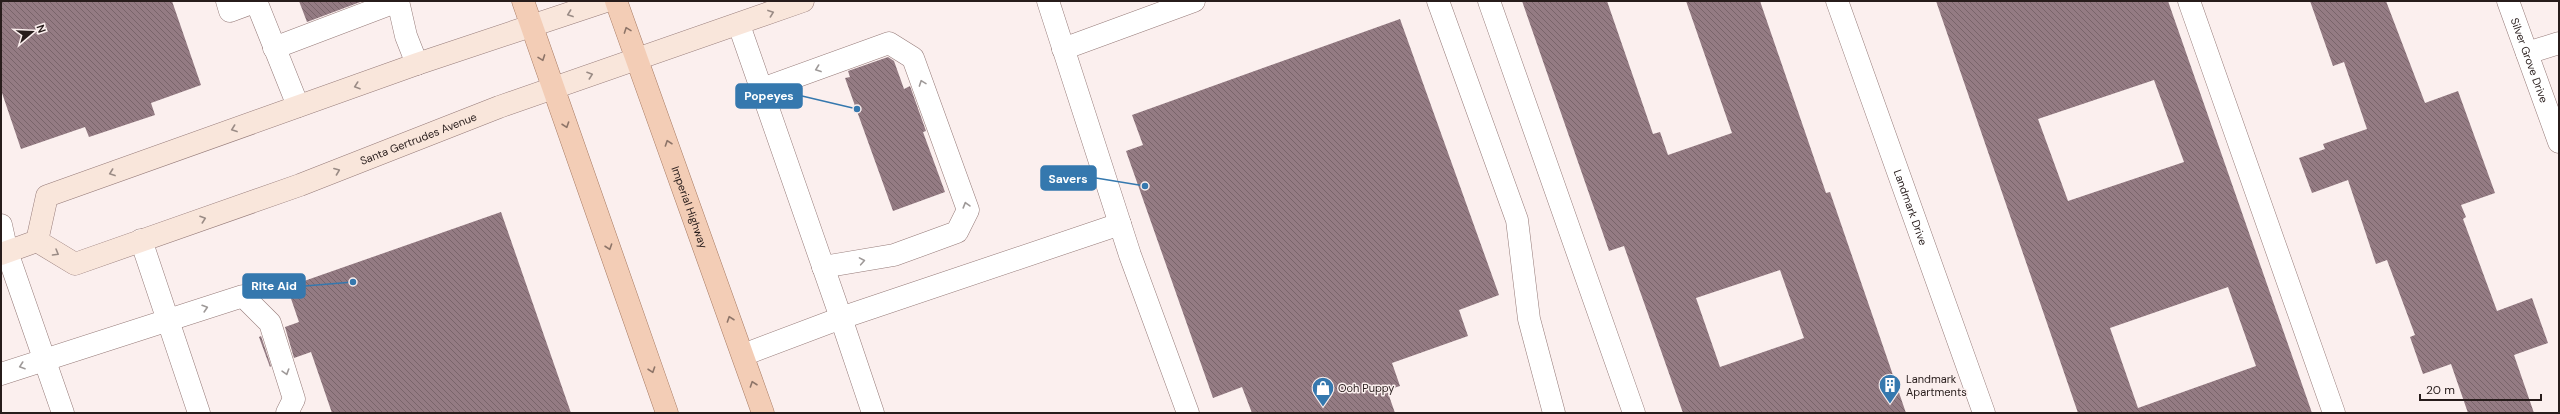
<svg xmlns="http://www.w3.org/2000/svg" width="2560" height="414" viewBox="0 0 2560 414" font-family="'DM Sans',sans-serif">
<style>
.building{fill:url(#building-back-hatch);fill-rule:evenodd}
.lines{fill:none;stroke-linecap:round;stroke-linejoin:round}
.service-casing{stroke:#957a78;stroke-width:23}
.minor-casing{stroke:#957a78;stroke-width:23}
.secondary-casing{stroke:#957a78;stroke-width:23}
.primary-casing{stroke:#a67961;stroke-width:23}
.service{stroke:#fff;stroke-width:22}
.minor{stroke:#fff;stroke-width:22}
.secondary{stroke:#f9e6db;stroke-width:22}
.primary{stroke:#f3cdb6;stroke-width:22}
.oneway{stroke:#9a8b85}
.oneway2{stroke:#8d7468}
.oneway3{stroke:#9e9998}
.labels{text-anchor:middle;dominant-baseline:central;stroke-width:3;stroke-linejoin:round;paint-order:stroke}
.street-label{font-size:11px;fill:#271c1b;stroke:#fbefee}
.poi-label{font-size:11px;fill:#271c1b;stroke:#fbefee;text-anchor:start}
.leader{fill:none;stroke:#3578ae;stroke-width:1.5}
.callout-dot{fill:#3578ae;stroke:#fbefee;stroke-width:1.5}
.callout{fill:#3578ae;stroke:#3578ae;stroke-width:1.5}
.callout-label{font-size:12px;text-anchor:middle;font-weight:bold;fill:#fff}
</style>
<defs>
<pattern id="building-back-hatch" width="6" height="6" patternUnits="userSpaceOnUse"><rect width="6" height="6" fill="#947b83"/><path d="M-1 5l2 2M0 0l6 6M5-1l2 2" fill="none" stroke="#79646a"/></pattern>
</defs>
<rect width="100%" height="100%" fill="#fbefee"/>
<!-- building -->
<g class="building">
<path d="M1,1H172L201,85L151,103L155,115L89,137L85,127L21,149L1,90Z"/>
<path d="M299,1H363L307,22Z"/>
<path d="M1522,1H1607L1653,134L1660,132L1668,155L1732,133L1686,1H1760L1826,193L1830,192L1906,413H1683L1624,246L1609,251ZM1780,270L1804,338L1720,367L1696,298Z"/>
<path d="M1936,1H2168L2312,413H2078ZM2154,80L2184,162L2068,201L2038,119ZM2228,287L2256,366L2138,408L2110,328Z"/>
<path d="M2310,1H2386L2425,103L2458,91L2495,193L2461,205L2466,217L2463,219L2497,311L2532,298L2548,343L2514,355L2534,413H2468L2451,364L2423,374L2410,337L2415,335L2387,260L2376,264L2348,180L2312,193L2299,158L2325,149L2323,144L2367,129L2344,62L2333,66Z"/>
<path d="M1400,19L1499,295L1459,310L1468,336L1392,363L1400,386L1387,390L1395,413H1252L1242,387L1213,398L1126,151L1143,145L1132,115Z"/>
<path d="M888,57L894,61L904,89L910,86L926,131L923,132L945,192L893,211L845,78L850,77L848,71Z"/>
<path d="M501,212L571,413H332L311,352L294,358L285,327L299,322L287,287Z"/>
<path d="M261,336L271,366L270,367L259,337Z"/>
</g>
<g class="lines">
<!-- service casing -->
<g class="service-casing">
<g id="service">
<path d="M227,1L230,11L257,1"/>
<path d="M256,1L298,106"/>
<path d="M398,1L406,36L417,64"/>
<path d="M1048,1L1130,255L1188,413"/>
<path d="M1438,1L1517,220L1529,319L1554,413"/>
<path d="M1489,1L1634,413"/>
<path d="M2189,1L2334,413"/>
<path d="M739,25L841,318L1120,224"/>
<path d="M274,48L398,1"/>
<path d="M1063,49L1194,1"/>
<path d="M762,89L889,43L913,58L968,210L957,232L894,255L823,267"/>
<path d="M1,225L7,252L63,413"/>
<path d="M141,240L199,413"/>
<path d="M743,355L841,318L873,413"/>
<path d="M1,374L243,296L270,323L294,399L287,413"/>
</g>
</g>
<!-- minor casing -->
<g class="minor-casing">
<g id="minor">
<path id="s1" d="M1837,1L1984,413"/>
<path id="s2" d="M2508,1L2559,142"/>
<path d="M2527,53L2559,43"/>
</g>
</g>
<!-- secondary casing -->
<g class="secondary-casing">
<g id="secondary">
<path id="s3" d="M37,241L75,264L300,185L499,107L803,1"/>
<path d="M37,241L47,196L417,64L606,1"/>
<path d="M1,254L37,241"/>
</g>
</g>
<!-- primary casing -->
<g class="primary-casing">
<g id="primary">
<path d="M523,1L667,413"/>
<path id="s4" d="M616,1L763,413"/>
</g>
</g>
<!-- service -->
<use href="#service" class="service"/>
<!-- minor -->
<use href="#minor" class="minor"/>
<!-- secondary -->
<use href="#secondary" class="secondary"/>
<!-- primary -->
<use href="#primary" class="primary"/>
</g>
<!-- one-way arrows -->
<defs><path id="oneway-chevron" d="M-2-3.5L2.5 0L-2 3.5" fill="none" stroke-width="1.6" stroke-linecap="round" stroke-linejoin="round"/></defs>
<g class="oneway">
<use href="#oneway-chevron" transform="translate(771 13) rotate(-20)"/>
<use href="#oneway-chevron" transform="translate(570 14) rotate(160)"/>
<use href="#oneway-chevron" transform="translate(590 75) rotate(-19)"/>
<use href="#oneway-chevron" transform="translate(357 86) rotate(161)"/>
<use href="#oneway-chevron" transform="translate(234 129) rotate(160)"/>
<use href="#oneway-chevron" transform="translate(337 171) rotate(-21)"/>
<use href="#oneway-chevron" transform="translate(112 173) rotate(160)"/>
<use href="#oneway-chevron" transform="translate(203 219) rotate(-19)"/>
<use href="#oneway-chevron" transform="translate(56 253) rotate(30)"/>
</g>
<g class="oneway2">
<use href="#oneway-chevron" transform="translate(627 30) rotate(-110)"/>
<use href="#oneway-chevron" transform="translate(542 58) rotate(70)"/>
<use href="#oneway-chevron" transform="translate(566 125) rotate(71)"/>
<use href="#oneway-chevron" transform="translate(668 143) rotate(-109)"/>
<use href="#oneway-chevron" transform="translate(609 247) rotate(71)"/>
<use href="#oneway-chevron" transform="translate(730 319) rotate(-109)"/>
<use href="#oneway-chevron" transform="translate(652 370) rotate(71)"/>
<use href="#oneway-chevron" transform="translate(753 384) rotate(-109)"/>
</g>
<g class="oneway3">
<use href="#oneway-chevron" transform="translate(818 69) rotate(160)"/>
<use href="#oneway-chevron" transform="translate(922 83) rotate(-110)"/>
<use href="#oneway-chevron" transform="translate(966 205) rotate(-106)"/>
<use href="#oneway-chevron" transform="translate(862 261) rotate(-10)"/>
<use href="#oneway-chevron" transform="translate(205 308) rotate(-17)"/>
<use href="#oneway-chevron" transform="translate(22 366) rotate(161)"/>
<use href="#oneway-chevron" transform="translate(286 372) rotate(73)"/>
</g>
<!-- icons -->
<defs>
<g id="building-pin" transform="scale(1.15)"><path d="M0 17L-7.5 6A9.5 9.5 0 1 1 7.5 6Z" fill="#3578ae" stroke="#fbefee"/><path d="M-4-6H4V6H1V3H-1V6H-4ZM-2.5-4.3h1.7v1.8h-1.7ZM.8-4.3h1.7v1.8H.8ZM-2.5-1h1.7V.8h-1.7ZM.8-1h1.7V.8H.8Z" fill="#fff"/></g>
<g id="shop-pin" transform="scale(1.15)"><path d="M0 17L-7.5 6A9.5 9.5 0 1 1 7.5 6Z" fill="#3578ae" stroke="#fbefee"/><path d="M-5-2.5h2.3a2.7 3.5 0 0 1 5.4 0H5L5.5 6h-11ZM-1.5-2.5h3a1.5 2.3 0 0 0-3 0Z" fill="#fff"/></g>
</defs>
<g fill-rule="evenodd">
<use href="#building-pin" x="1890" y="385"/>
<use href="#shop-pin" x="1323" y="388"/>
</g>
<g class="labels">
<!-- street labels -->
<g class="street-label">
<text stroke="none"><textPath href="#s2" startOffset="63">Silver Grove Drive</textPath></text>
<text stroke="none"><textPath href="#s3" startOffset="410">Santa Gertrudes Avenue</textPath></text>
<text stroke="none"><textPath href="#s4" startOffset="219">Imperial Highway</textPath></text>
<text stroke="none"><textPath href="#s1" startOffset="219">Landmark Drive</textPath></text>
</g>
<!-- poi labels -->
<g class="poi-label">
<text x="1906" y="379">Landmark<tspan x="1906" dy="13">Apartments</tspan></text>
<text x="1338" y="388">Ooh Puppy</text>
</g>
</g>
<!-- callouts -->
<path class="leader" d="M857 109L802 96M1145 186L1096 178M353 282L305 286"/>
<g class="callout-dot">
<circle cx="857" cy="109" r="4"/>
<circle cx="1145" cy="186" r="4"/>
<circle cx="353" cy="282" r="4"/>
</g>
<g class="callout">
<rect x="736" y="84" width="66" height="24" rx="4"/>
<rect x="1041" y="166" width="55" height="24" rx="4"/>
<rect x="243" y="274" width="62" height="24" rx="4"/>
</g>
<g class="callout-label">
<text x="769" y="100">Popeyes</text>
<text x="1068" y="183">Savers</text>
<text x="274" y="290">Rite Aid</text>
</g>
<!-- border -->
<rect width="2560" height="414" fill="none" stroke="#271c1b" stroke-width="4"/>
<!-- north arrow -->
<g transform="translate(32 32) rotate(71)" stroke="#fbefee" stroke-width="3" paint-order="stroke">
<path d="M0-3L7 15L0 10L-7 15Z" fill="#271c1b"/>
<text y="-6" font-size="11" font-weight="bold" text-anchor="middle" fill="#271c1b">N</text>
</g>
<!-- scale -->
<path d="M2420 394v6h121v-6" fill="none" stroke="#271c1b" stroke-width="2"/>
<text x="2426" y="394" font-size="12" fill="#271c1b" stroke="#fbefee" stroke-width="3" paint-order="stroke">20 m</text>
</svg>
